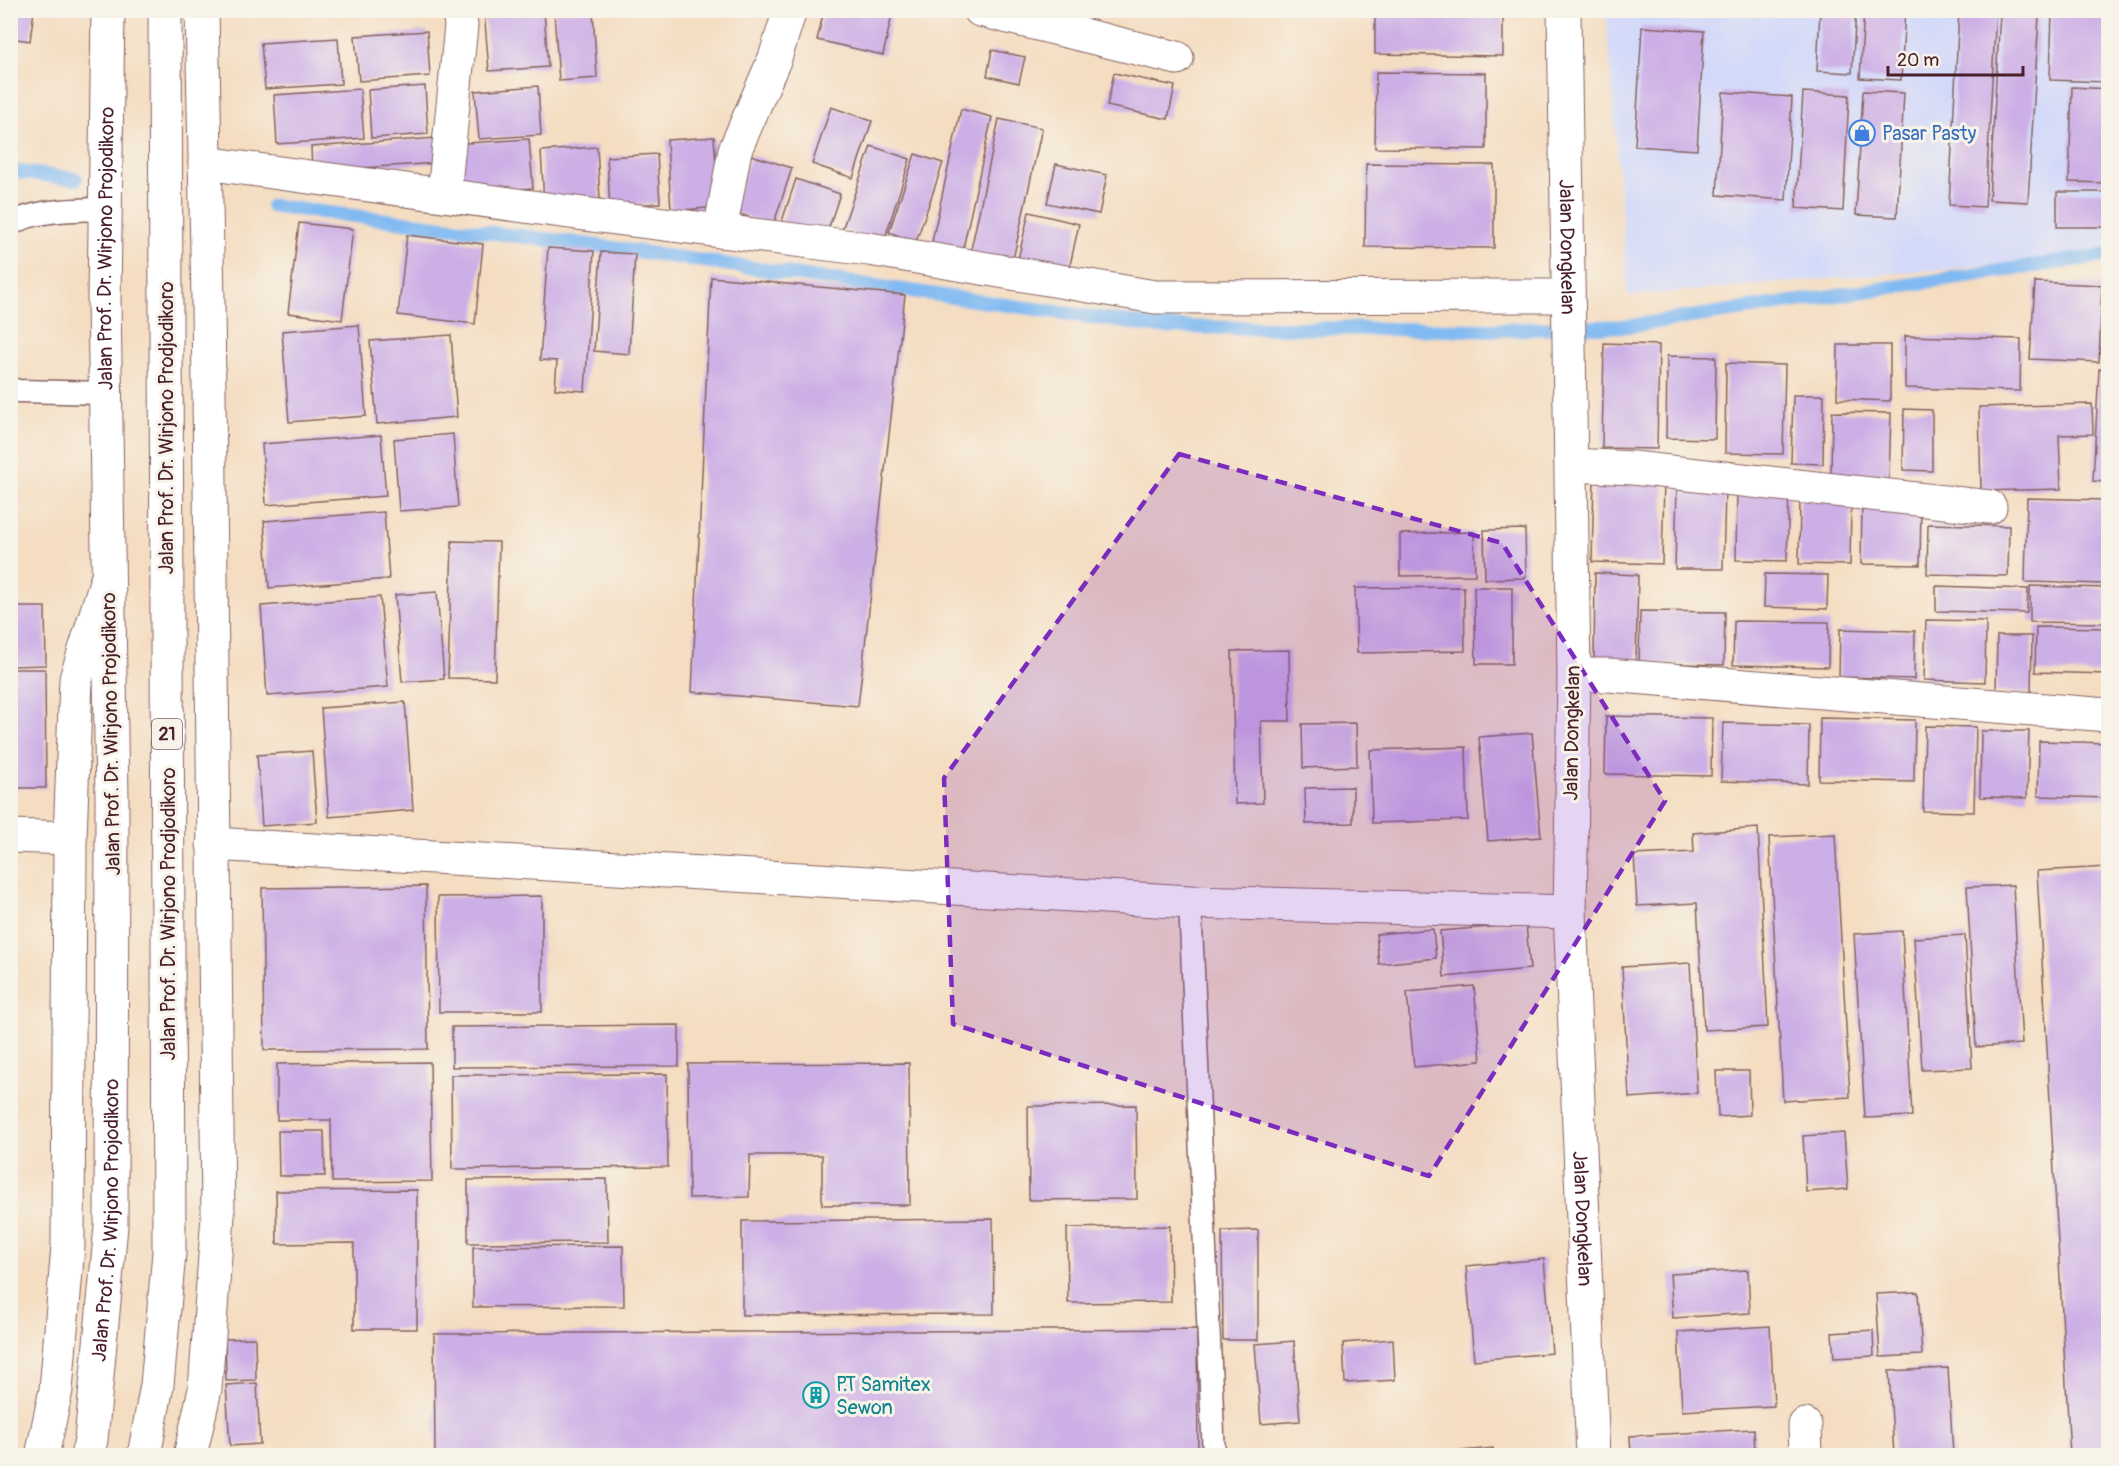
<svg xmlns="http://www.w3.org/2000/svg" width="2119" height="1466" viewBox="0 0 2119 1466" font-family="Pangolin,sans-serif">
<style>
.built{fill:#d3d9f9}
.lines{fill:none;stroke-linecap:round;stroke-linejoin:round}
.stream{stroke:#81baf2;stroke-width:14}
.building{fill:#ccafe6}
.service-casing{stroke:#866260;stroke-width:25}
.minor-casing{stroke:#866260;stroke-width:35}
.tertiary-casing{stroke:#866260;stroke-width:35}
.trunk-casing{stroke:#866260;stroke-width:35}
.service{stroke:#fff;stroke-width:22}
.minor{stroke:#fff;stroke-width:33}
.tertiary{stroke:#fff;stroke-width:33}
.trunk{stroke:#fff;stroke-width:33}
.marked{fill:#7b2cbf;fill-opacity:0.2;stroke:#7b2cbf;stroke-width:4.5;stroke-dasharray:12 8;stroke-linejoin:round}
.labels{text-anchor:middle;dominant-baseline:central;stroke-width:6;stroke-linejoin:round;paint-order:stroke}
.shield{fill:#f7f3e8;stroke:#7e5f64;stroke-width:1.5}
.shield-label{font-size:18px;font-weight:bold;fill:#4a1f2b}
.shop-label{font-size:20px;fill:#366cbe;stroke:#f7f3e8;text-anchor:start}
.street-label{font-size:20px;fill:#4a1f2b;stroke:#f7f3e8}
.culture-label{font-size:20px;fill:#0d838f;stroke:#f7f3e8;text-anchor:start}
</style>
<rect width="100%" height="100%" fill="#f7f3e8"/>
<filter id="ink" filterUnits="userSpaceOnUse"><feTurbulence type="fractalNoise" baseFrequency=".0167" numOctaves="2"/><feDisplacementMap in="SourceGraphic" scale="12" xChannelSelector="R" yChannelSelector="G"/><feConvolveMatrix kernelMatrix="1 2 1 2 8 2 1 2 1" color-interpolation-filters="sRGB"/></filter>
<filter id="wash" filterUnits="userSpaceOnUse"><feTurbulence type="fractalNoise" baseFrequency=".008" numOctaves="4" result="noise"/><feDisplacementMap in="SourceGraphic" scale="24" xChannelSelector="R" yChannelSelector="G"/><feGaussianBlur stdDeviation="1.35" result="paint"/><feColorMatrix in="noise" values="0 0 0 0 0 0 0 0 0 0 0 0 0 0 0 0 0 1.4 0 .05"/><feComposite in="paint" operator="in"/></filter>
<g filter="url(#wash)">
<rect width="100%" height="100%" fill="#f4ddc1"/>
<!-- built -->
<path class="built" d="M1606,11H2108V255L1628,296Z"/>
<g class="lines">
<!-- stream -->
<g class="stream">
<path d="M10,171L76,179"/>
<path d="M272,206L585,244L1160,327L1494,330L1630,326L2108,255"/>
</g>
</g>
<g id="blocks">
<!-- building -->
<g class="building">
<path d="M10,10H34L30,41L10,38Z"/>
<path d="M484,10H544L548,67L489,71Z"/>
<path d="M593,10L597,78L559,81L554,12Z"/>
<path d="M824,10H893L883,55L817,40Z"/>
<path d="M1375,10H1503V56L1375,54Z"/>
<path d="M1820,10H1856L1852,73L1817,71Z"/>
<path d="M1864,10H1905L1901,80L1860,78Z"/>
<path d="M1959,10L1996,11L1985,207L1949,205Z"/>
<path d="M2052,10H2108V82L2050,80Z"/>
<path d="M2000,13L2039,15L2028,202L1989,200Z"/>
<path d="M1642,27L1704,31L1697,150L1635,146Z"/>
<path d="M427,31L430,76L359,81L355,36Z"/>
<path d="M338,38L341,84L265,89L261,43Z"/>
<path d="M992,50L1025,57L1019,83L987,76Z"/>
<path d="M1376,72L1486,73V149L1375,148Z"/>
<path d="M1114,73L1175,86L1168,119L1107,106Z"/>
<path d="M425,86L428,134L371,138L368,90Z"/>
<path d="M538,86L541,135L479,139L475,91Z"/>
<path d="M2072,87L2108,89V183L2069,182Z"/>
<path d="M360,89L364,138L277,144L274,95Z"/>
<path d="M1863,91L1904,93L1897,217L1856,215Z"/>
<path d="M1723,92L1792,97L1786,200L1717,195Z"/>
<path d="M1803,92L1849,95L1843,211L1796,208Z"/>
<path d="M831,107L872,121L853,178L812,164Z"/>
<path d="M961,109L992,117L960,262L929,255Z"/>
<path d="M999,119L1042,128L1012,264L970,254Z"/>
<path d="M714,137L719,207L671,211L667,140Z"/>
<path d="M436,138L439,163L312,171L311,147Z"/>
<path d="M529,139L533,188L456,193L452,144Z"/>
<path d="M871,146L910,159L883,244L842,230Z"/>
<path d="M597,147L600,199L544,203L541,151Z"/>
<path d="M657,154L660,203L610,207L607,157Z"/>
<path d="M915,154L943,163L916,242L889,232Z"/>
<path d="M751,155L792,168L773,226L732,211Z"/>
<path d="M1056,164L1107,175L1099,214L1047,203Z"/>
<path d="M1366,164L1494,165V248L1365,247Z"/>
<path d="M796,179L840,194L825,239L781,224Z"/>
<rect x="2057" y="192" width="51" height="35"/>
<path d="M1029,212L1079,224L1067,279L1016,268Z"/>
<path d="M299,223L353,229L342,320L288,313Z"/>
<path d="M407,235L483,244L475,324L398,315Z"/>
<path d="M548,248L594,251L585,391L555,389L557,361L540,360Z"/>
<path d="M601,252L635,254L629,354L594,351Z"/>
<path d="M711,277L905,295L858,706L692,692Z"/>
<path d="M2035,282L2102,285L2099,362L2030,359Z"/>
<path d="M359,325L366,416L289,422L282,331Z"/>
<path d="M451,335L457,417L377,424L370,341Z"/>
<path d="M1905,336L2021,339L2020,391L1905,388Z"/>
<path d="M1604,343L1659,345L1657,449L1602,448Z"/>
<path d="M1838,345H1890V401L1837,399Z"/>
<path d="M1667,356L1716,357L1715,439L1666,438Z"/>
<path d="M1726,363L1785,365L1783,454L1725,453Z"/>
<path d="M2099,369H2108V482L2093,481Z"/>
<path d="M1793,395H1824L1823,464L1791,463Z"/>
<path d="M2092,404L2093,434L2059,435L2061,489L1981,491L1979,407Z"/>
<path d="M1904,409L1932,410V471L1903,470Z"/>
<path d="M1832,412L1891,413L1889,479L1831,477Z"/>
<path d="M453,434L458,507L399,511L394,439Z"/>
<path d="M381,435L386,496L266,505L262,444Z"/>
<path d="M1594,478L1664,480L1662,564L1592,562Z"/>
<path d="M1737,487L1789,488L1787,561L1736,560Z"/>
<path d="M1677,488L1725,489L1723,569H1675Z"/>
<path d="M2027,498L2108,500V584L2025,582Z"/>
<path d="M1800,499L1851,501L1850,565L1799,564Z"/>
<path d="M1862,504H1921L1920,565L1861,564Z"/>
<path d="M384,512L389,579L269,588L264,521Z"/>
<path d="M1928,524L2009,526L2008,576L1927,574Z"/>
<path d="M1525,529L1526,578L1485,579L1484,530Z"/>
<path d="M1474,532L1475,575L1400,576V534Z"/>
<path d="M452,541L499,542L495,679L448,678Z"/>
<path d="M1595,573L1638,575L1636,663L1594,662Z"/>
<path d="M1765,574L1828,575L1827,609L1764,607Z"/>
<path d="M1936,586L2028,589L2027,613L1936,611Z"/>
<path d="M2030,586L2108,588V623L2030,622Z"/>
<path d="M1464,587L1465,651L1357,653L1355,588Z"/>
<path d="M1474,587H1512V664H1476Z"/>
<path d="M437,592L444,679L402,682L395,595Z"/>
<path d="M380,597L388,687L267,696L261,606Z"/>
<path d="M11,607H45L46,665L12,666Z"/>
<path d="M1640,611L1725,612L1724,665L1639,663Z"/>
<path d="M1926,620L1986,621L1985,682L1924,680Z"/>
<path d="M1734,621L1829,622L1828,667L1733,665Z"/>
<path d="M2036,627L2108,628V674L2035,672Z"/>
<path d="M1840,629L1915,631L1914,679L1839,677Z"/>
<path d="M1997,636H2032L2031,693L1996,692Z"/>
<path d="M1289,650L1290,721H1261L1263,803L1235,804L1232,651Z"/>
<path d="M10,669H45L46,788H10Z"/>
<path d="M405,702L413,810L329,817L321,708Z"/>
<path d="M1606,716L1712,718L1711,776L1605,774Z"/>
<path d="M1820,718L1915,720L1914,782L1819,780Z"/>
<path d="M1356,723L1357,766L1303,768L1302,724Z"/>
<path d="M1723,723L1809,725L1808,784L1721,781Z"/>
<path d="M1925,726L1976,727L1974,812L1923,811Z"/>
<path d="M1981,731H2029L2027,798L1980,797Z"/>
<path d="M1532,733L1541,837L1488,841L1479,737Z"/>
<path d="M2039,741L2108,743V798L2038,796Z"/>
<path d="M1466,747L1468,820L1372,823L1370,750Z"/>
<path d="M312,751L317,822L262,826L257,755Z"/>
<path d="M1353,787V823L1306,824L1305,788Z"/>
<path d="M1758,828L1768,1027L1704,1030L1697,903L1637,906L1634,855L1694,852L1693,833Z"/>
<path d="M1835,834L1850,1097L1783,1101L1769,837Z"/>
<path d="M2108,867V1455H2070L2037,871Z"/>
<path d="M2013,885L2022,1044L1976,1047L1967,887Z"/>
<path d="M426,886L428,1049L264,1050L262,888Z"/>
<path d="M542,896V1012H439L438,897Z"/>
<path d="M1526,924L1530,969L1444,977L1440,931Z"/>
<path d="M1433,929L1436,958L1379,964L1376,934Z"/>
<path d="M1902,931L1912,1116L1865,1118L1854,934Z"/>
<path d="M1965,935L1972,1068L1922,1070L1914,938Z"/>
<path d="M1690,963L1697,1093L1629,1098L1622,967Z"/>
<path d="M1474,986L1481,1061L1414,1067L1407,992Z"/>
<path d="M679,1025V1066L452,1067V1027Z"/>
<path d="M430,1062L432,1181L332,1182L331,1120H277V1064Z"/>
<path d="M909,1063L910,1205H822V1155H750L749,1197L689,1198L688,1064Z"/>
<path d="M1716,1071H1749L1750,1115L1718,1117Z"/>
<path d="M667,1074L668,1167L452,1169L451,1075Z"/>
<path d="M1136,1105L1137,1199L1029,1200L1028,1106Z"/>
<path d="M278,1131H324L325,1176H279Z"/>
<path d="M1844,1133L1848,1189L1806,1192L1803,1136Z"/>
<path d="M607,1179L608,1242L468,1243V1180Z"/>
<path d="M417,1190V1329H354V1243L277,1244L276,1191Z"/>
<path d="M993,1219L994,1314L742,1315V1221Z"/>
<path d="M1170,1226L1171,1302L1068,1303L1067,1228Z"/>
<path d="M1258,1230V1340H1223L1222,1231Z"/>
<path d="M623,1246L624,1306L473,1307V1247Z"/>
<path d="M1544,1259L1552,1353L1474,1360L1466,1266Z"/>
<path d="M1748,1270L1750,1313L1673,1318L1670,1274Z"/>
<path d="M1918,1292L1922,1355L1880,1357L1876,1294Z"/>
<path d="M1770,1326L1774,1406L1682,1411L1678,1332Z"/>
<path d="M1197,1329L1198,1455H435L434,1334Z"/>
<path d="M1873,1330L1874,1356L1834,1358L1832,1333Z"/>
<path d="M255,1338L256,1380L226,1381L225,1339Z"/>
<path d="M1393,1339L1395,1380L1345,1383L1343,1343Z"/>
<path d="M1294,1341L1300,1421L1261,1424L1255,1344Z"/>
<path d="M1948,1368L1953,1455H1894L1889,1371Z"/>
<path d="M257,1383L260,1444L230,1446L226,1385Z"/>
<path d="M1754,1429L1755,1455H1631L1630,1436Z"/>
<path d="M1493,1448L1494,1455H1429V1454Z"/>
</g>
</g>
</g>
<g filter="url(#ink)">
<use href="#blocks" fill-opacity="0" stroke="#866260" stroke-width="1.5"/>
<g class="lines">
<!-- service casing -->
<g class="service-casing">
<g id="service">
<path d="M10,225C33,209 78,210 105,209"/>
<path d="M10,389L19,391L106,393"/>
<path d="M1190,902L1214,1456"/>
</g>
</g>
<!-- minor casing -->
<g class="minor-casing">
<g id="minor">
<path d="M980,10L1177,58"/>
<path id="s1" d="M1564,10L1574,675L1570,912L1593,1456"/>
<path d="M205,163L599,216L869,249L1155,297L1567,296"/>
<path d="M444,194L461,26L459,10"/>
<path d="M720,231L735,150L775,58L790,10"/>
<path d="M1572,465L1633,468L1990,507"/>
<path d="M1574,675H1608L2108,715"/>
<path d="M10,836L70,838"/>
<path d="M213,844L1190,902L1570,912"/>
<path d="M1805,1425L1806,1456"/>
</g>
</g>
<!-- tertiary casing -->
<g class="tertiary-casing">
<g id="tertiary">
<path d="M42,1456L56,1390L68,1246L70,838L76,679L106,582"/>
<path d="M190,1456L205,1389L218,1216L208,301L202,10"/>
</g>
</g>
<!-- trunk casing -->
<g class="trunk-casing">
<g id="trunk">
<path id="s2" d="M87,1456L91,1440L111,1226L112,798L104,301L108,10"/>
<path d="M144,1456L157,1385L169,1253L165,10"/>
</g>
</g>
<!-- service -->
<use href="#service" class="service"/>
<!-- minor -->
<use href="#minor" class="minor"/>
<!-- tertiary -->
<use href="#tertiary" class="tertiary"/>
<!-- trunk -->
<use href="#trunk" class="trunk"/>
</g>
</g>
<!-- marked area -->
<path class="marked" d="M1179,454L1502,543L1665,801L1429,1176L953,1024L944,778Z"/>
<!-- icons -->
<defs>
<g id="shop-ring" transform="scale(1.35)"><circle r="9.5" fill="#f7f3e8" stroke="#3f7fe0" stroke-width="1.5"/><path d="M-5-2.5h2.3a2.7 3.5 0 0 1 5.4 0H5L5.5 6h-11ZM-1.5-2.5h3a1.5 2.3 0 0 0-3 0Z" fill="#3f7fe0"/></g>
<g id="building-ring" transform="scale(1.35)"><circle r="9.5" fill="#f7f3e8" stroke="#0f9aa8" stroke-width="1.5"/><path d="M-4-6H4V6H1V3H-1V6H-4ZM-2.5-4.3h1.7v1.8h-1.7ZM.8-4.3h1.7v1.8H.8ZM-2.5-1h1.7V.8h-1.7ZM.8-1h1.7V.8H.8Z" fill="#0f9aa8"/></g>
</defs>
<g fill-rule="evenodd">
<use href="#shop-ring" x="1862" y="133"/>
<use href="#building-ring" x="816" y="1395"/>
</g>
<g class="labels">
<!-- shield labels -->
<rect class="shield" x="152" y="719" width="30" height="30" rx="4.5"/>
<g class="shield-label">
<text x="167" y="734">21</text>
</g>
<!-- shop labels -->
<g class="shop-label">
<text x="1882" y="133">Pasar Pasty</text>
</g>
<!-- street labels -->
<g class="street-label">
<text stroke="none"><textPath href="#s1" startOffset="237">Jalan Dongkelan</textPath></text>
<text stroke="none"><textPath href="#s2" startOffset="1209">Jalan Prof. Dr. Wirjono Projodikoro</textPath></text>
<text transform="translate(166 428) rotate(-90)">Jalan Prof. Dr. Wirjono Prodjodikoro</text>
<text transform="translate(1572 733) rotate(-89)">Jalan Dongkelan</text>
<text transform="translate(111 734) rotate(-91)">Jalan Prof. Dr. Wirjono Projodikoro</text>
<text transform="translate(168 914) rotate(-90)">Jalan Prof. Dr. Wirjono Prodjodikoro</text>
<text stroke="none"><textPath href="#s2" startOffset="237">Jalan Prof. Dr. Wirjono Projodikoro</textPath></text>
<text stroke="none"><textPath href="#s1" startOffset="1209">Jalan Dongkelan</textPath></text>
</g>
<!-- culture labels -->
<g class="culture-label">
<text x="836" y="1384">P.T Samitex<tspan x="836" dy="23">Sewon</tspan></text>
</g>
</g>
<!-- margin -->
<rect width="2119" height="1466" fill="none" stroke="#f7f3e8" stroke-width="36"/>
<!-- scale -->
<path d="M1888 66v9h135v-9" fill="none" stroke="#4a1f2b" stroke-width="3"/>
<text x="1897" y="66" font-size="18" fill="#4a1f2b" stroke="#f7f3e8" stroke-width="4.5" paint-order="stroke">20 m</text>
</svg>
